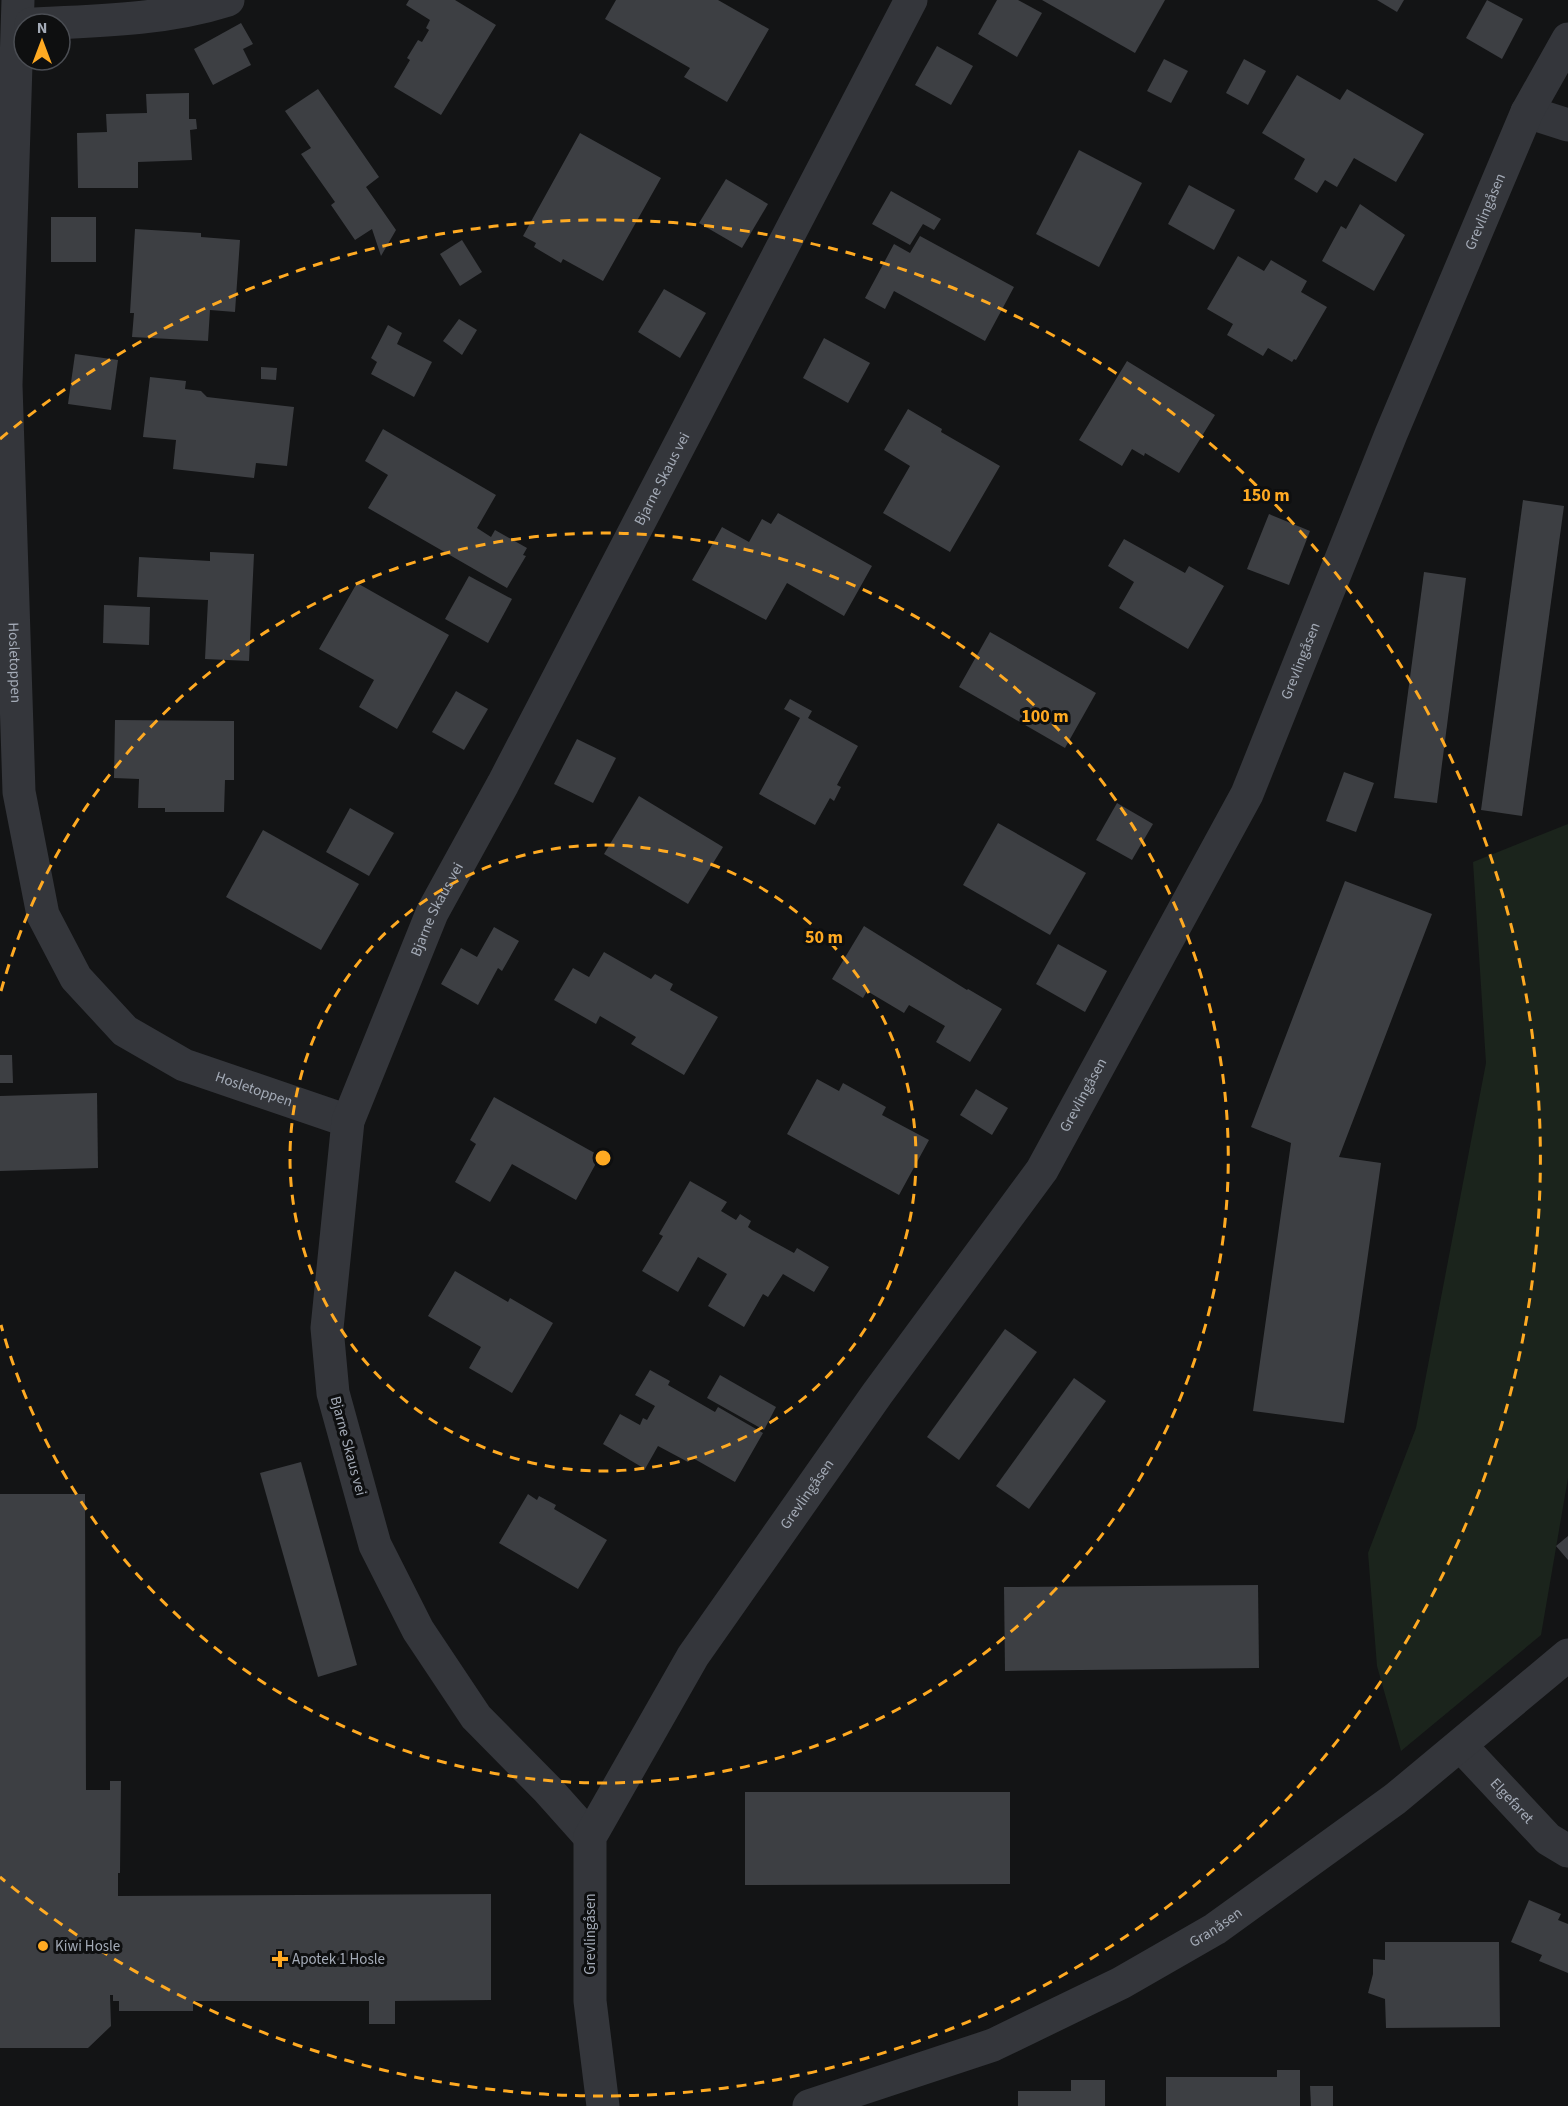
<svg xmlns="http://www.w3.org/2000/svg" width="1568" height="2106" viewBox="0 0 1568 2106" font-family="'Source Sans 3',sans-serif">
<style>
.green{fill:#1b241c}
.building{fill:#3d3f43}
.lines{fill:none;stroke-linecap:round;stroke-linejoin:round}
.minor{stroke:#34363b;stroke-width:33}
.ring{fill:none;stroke:#fa2;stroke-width:3;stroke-dasharray:10 8}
.poi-dot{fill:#fa2;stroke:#0e0f10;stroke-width:2}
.labels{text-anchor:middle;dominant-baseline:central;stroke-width:6;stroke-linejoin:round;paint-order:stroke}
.street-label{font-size:15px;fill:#a4abb7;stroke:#0e0f10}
.poi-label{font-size:15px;fill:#a4abb7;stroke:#0e0f10;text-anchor:start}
.centre{fill:#fa2;stroke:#0e0f10;stroke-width:3}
.ring-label{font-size:18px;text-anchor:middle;font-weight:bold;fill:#fa2;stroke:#0e0f10;stroke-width:6;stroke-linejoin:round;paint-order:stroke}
</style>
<rect width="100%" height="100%" fill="#131415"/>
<!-- green -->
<path class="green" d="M1568,824V1478L1541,1635L1401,1751L1377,1666L1368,1553L1416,1428L1486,1063L1473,862Z"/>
<!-- building -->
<g class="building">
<path d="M409,0H455L496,25L441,115L394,87L410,60L407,58L418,40L422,42L429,30L426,28L430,20L406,5Z"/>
<path d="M616,0H718L769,29L727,102L684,77L690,68L605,19Z"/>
<path d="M997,0H1018L1042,13L1017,57L978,34Z"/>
<path d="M1042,0H1165L1135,53Z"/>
<path d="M1377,0H1404L1397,12Z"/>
<path d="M1487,0L1523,19L1502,59L1466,38Z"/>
<path d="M241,23L253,44L243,49L251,65L213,85L194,49Z"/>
<path d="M937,46L973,66L951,105L915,85Z"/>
<path d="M1164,59L1188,71L1171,103L1147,91Z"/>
<path d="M1244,59L1266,71L1248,105L1226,93Z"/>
<path d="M1297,75L1340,100L1347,89L1424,134L1396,182L1354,158L1337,187L1325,180L1317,193L1294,179L1305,159L1262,133Z"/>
<path d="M318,89L379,177L366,187L396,230L381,256L372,229L355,240L331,205L335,202L301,154L311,148L285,111Z"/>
<path d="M189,93V119H196L197,129L190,130L192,160L138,162V188H78L77,133L107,132L106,114L147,113L146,94Z"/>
<path d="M580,133L661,178L603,281L563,259L561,263L534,247L536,243L523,236Z"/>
<path d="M1079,150L1142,183L1099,267L1036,234Z"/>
<path d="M726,179L768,204L742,248L699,223Z"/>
<path d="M1189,185L1235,210L1214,250L1168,224Z"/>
<path d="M891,191L941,219L934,230L923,224L910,245L872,224Z"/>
<path d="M1360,204L1405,235L1374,291L1322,261L1341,226L1346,229Z"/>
<rect x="51" y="217" width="45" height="45"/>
<path d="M135,229L201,233V237L240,240L235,312L210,310L208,341L132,337L134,313H130Z"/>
<path d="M920,236L1014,287L985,341L894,291L885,309L865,298L894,244L910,253Z"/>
<path d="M462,240L482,272L460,286L440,254Z"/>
<path d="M1238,256L1264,271L1271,260L1307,281L1301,292L1327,307L1296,360L1294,359L1292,362L1268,348L1263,356L1227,335L1233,324L1207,309Z"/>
<path d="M664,289L706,313L680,358L638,332Z"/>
<path d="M459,319L477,330L462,355L443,341Z"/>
<path d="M388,325L402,333L397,344L432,362L414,397L371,374L377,362L371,358Z"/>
<path d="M824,338L870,363L848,403L803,378Z"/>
<path d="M75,354L118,360L111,410L68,404Z"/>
<path d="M1127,361L1215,415L1179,473L1145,453L1144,456L1132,449L1122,466L1079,440Z"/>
<path d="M261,367L277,368L276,380L261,379Z"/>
<path d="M150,377L186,381L185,389L201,391L207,397L294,407L287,466L256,463L254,478L173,469L176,440L143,437Z"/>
<path d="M908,409L942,429L941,432L1000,466L950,552L883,513L910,466L884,450Z"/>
<path d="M383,429L496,495L477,528L491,537L495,530L527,548L523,555L526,556L507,588L368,508L388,475L365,461Z"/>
<path d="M1523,500L1564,506L1522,816L1481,810Z"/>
<path d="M778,513L872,566L844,616L787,583L766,620L692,580L722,527L749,542L762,519L771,524Z"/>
<path d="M1269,514L1310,531L1289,585L1247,569Z"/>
<path d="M1124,539L1185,573L1189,566L1224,586L1188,649L1119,608L1134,582L1108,566Z"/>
<path d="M210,552L254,554L249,661L205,659L208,600L137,597L139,557L210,561Z"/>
<path d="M1424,572L1466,578L1437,803L1394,798Z"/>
<path d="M469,576L512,599L488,643L445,619Z"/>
<path d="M357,583L449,635L397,729L359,707L374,680L319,649Z"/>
<path d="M104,605L150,607L149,645L103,643Z"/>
<path d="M990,632L1096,693L1065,748L959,687Z"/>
<path d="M456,691L488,709L464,750L432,732Z"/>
<path d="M790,699L812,711L808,718L858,746L837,785L841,787L834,801L830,798L815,825L759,794L800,718L784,709Z"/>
<path d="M115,720L234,721V780H225L224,812H165V808H138L139,779L114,778Z"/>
<path d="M577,739L616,758L593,803L554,784Z"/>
<path d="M1344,772L1374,783L1356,832L1326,821Z"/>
<path d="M639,796L723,847L688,904L604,854Z"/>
<path d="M1117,803L1153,824L1132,860L1096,840Z"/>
<path d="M350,808L394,833L369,876L326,852Z"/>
<path d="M998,823L1086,873L1050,935L963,885Z"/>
<path d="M263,830L359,884L321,950L226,897Z"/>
<path d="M1345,881L1432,914L1339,1157L1381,1163L1344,1423L1253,1411L1291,1143L1251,1127Z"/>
<path d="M864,926L967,990L968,989L1002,1009L970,1062L936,1042L945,1026L909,1005L904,1013L867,991L863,998L832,979Z"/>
<path d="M494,927L519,941L502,971L498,968L478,1005L441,984L461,948L477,957Z"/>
<path d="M1058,944L1107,971L1085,1012L1036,984Z"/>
<path d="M604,952L651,979L655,974L673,984L670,990L718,1017L684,1075L631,1044L636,1037L600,1016L596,1024L554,1000L573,968L589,977Z"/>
<path d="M0,1055H12L13,1083H0Z"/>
<path d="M817,1079L839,1091L843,1083L886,1107L882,1115L929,1140L899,1195L787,1134Z"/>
<path d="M976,1089L1008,1108L992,1135L960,1115Z"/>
<path d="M97,1093L98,1168L0,1171V1096Z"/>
<path d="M494,1097L600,1156L576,1200L512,1164L490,1202L455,1182L476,1144L470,1140Z"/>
<path d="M690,1181L727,1202L721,1211L736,1220L740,1214L751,1221L748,1227L752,1230L794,1253L797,1248L829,1267L814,1292L783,1274L768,1297L763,1294L744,1327L708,1306L727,1274L698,1257L678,1292L642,1271L663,1236L659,1234Z"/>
<path d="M455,1271L508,1302L510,1298L553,1323L512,1393L469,1368L481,1347L428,1316Z"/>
<path d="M1005,1329L1037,1352L959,1460L927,1437Z"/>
<path d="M650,1370L670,1381L668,1385L715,1412L718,1407L763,1433L735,1482L691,1457L688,1462L658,1446L645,1469L603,1444L620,1414L640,1425L643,1418L647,1420L655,1406L635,1395Z"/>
<path d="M720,1375L776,1407L764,1430L707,1398Z"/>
<path d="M1074,1378L1106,1401L1029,1509L996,1486Z"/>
<path d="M301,1462L357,1665L318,1677L260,1473Z"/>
<path d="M0,1494H85L86,1790H110V1781H121L120,1873H118V1896L491,1894V2000L395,2001V2024H369V2001H193V2011H119V2001H113V1995H110L111,2026L88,2048H0Z"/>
<path d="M528,1494L537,1500L539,1496L556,1505L554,1509L607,1540L578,1589L499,1543Z"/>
<path d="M1568,1536V1560L1556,1546Z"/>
<path d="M1258,1585L1259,1668L1005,1671L1004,1587Z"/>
<path d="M745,1792H1010V1884L745,1885Z"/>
<path d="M1529,1900L1561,1914L1558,1920L1568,1924V1973L1539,1961L1542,1955L1511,1942Z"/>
<path d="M1385,1942H1499L1500,2027L1386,2028L1385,1999L1368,1993L1373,1974V1959L1385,1960Z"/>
<path d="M1277,2070H1300V2106H1166V2077H1277Z"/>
<path d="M1071,2080H1105V2106H1018V2091H1071Z"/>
<path d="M1310,2086H1333V2106H1311Z"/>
</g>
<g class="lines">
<!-- minor -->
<g class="minor">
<path id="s1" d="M18,0L6,385L19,792L43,915L76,978L125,1031L184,1065L348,1121"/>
<path d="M31,24C98,21 165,20 228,0"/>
<path d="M1527,112L1568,125"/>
<path id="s2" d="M1461,1746L1548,1839L1568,1851"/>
<path id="s3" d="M590,1837L548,1790L476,1717L418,1630L375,1545L333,1393L327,1328L348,1121L432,913L503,784L911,0"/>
<path id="s4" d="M603,2106L590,2001V1837L693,1656L877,1394L1042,1170L1247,794L1391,434L1527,112L1568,39"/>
<path id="s5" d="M809,2106L993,2045L1121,1983L1215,1929L1395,1799L1568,1655"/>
</g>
</g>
<!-- distance rings -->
<g class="ring">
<circle cx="603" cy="1158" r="313"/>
<path d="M1 991A625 625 0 1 1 1 1325"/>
<path d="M0 439A938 938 0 1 1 0 1877"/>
</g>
<!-- markers -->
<g class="poi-dot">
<circle cx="43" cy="1946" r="6"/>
<path d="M277 1950h6v6h6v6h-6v6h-6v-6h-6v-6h6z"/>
</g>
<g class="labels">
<!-- street labels -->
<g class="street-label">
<text stroke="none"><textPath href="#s4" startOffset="2134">Grevlingåsen</textPath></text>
<text stroke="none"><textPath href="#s3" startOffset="1512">Bjarne Skaus vei</textPath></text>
<text stroke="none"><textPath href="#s4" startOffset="1648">Grevlingåsen</textPath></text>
<text stroke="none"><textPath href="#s1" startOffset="663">Hosletoppen</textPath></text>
<text stroke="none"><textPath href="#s3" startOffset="1026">Bjarne Skaus vei</textPath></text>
<text stroke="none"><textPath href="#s1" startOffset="1203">Hosletoppen</textPath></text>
<text stroke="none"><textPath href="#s4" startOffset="1162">Grevlingåsen</textPath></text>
<text transform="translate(348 1446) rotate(75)">Bjarne Skaus vei</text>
<text stroke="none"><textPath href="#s4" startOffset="676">Grevlingåsen</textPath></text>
<text stroke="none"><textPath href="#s2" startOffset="75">Elgefaret</textPath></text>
<text stroke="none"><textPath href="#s5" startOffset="446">Granåsen</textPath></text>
<text transform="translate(590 1934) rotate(-90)">Grevlingåsen</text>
</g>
<!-- poi labels -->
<g class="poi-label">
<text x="55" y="1946">Kiwi Hosle</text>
<text x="292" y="1959">Apotek 1 Hosle</text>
</g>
</g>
<circle cx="603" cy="1158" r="9" class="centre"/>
<g class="ring-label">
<text x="1266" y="501">150 m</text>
<text x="1045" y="722">100 m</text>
<text x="824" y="943">50 m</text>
</g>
<!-- north arrow -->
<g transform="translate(42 42)"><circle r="28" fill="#0e0f10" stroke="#4a4d53" stroke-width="1.5"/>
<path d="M0-4.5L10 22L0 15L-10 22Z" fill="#ffaa22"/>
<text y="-9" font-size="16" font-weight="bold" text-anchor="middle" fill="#a4abb7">N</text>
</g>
</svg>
